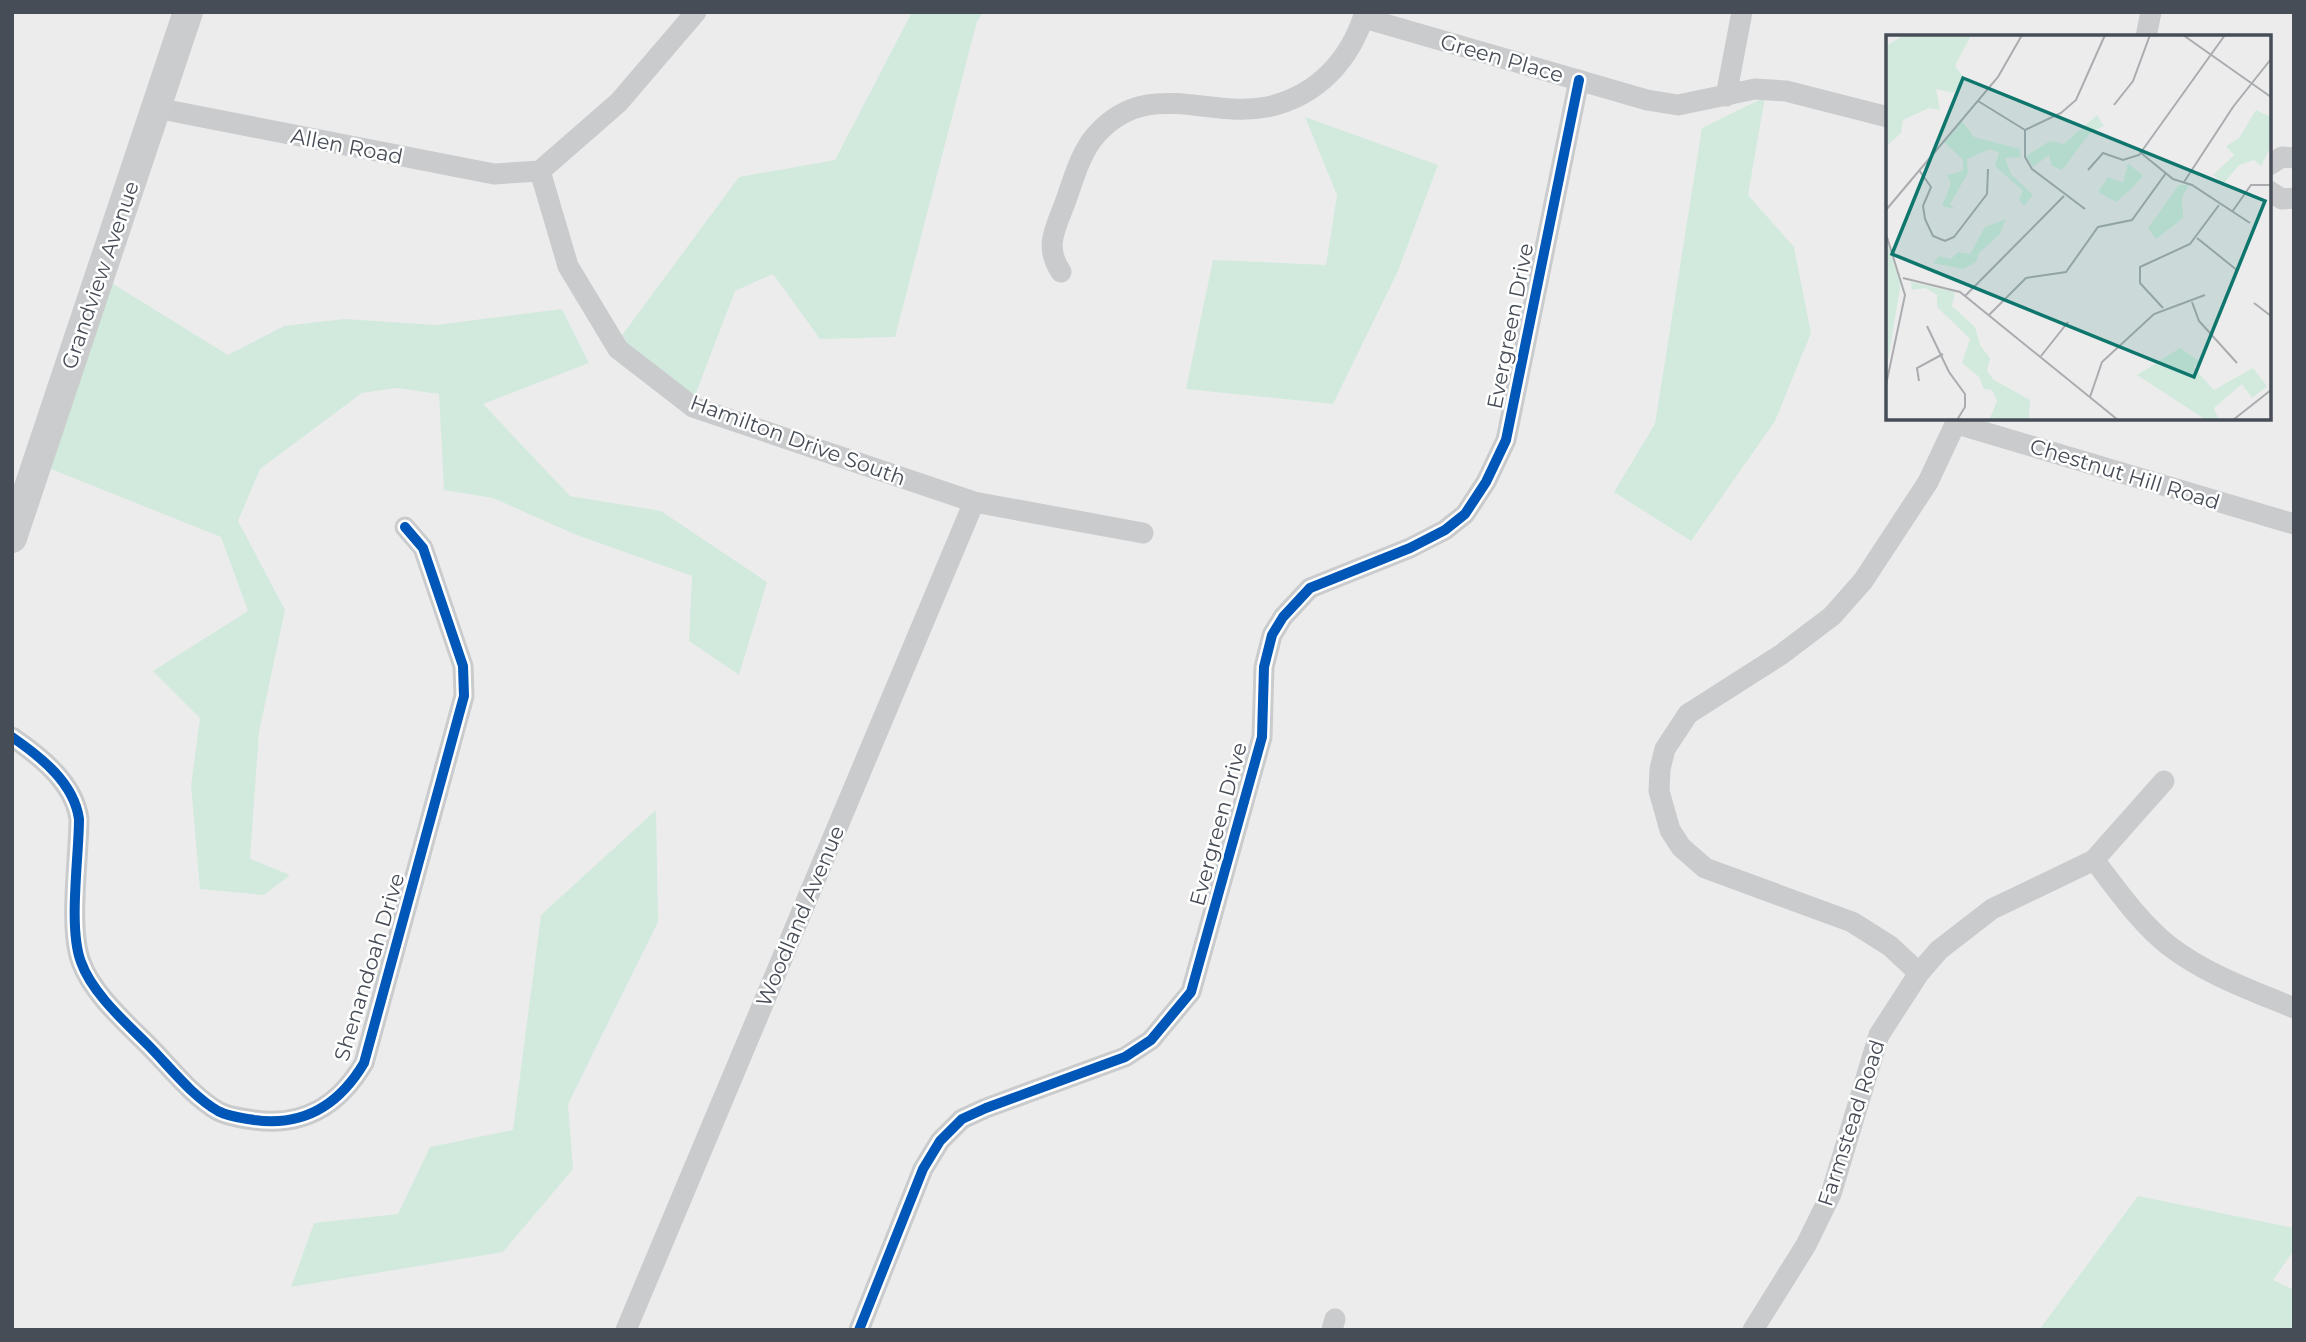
<svg xmlns="http://www.w3.org/2000/svg" width="2306" height="1342" viewBox="0 0 2306 1342" font-family="Montserrat,sans-serif">
<style>
.green{fill:#d2eade}
.lines{fill:none;stroke-linecap:round;stroke-linejoin:round}
.minor{stroke:#c9cbcd;stroke-width:21}
.secondary{stroke:#caccce;stroke-width:30}
.cycleway-casing{stroke:#fff;stroke-width:15}
.cycleway{stroke:#0057b8;stroke-width:10}
.labels{text-anchor:middle;dominant-baseline:central;stroke-width:5;stroke-linejoin:round;paint-order:stroke}
.street-label{font-size:21px;fill:#464d57;stroke:#fff}
.inset-road{fill:none;stroke:#aaacb0;stroke-width:2}
.view{fill:#0f766e;fill-opacity:0.15;stroke:#0f766e;stroke-width:3.5}
.inset-edge{fill:none;stroke:#464d57;stroke-width:3.5}
</style>
<rect width="100%" height="100%" fill="#edecec"/>
<!-- green -->
<g class="green">
<path d="M912,12H984L977,21L895,337L820,339L773,274L735,291L694,398L620,338L739,177L835,160Z"/>
<path d="M1765,97L1748,195L1794,247L1811,333L1775,421L1691,541L1614,492L1655,424L1702,128Z"/>
<path d="M1305,117L1438,165L1398,271L1333,404L1186,389L1213,260L1326,265L1337,195Z"/>
<path d="M110,282L228,355L284,326L345,319L436,325L562,309L589,363L483,404L570,496L661,511L767,582L739,675L689,641L692,576L574,534L493,498L444,490L439,394L397,388L362,393L260,469L238,521L285,610L259,732L250,859L290,875L264,895L200,889L191,786L200,718L153,671L248,611L221,537L46,467Z"/>
<path d="M656,810L658,922L568,1104L573,1169L503,1252L291,1287L314,1223L398,1214L430,1147L513,1130L541,915Z"/>
<path d="M2138,1196L2294,1228V1250L2273,1280L2294,1290V1330H2039Z"/>
</g>
<g class="lines">
<!-- minor -->
<g class="minor">
<path d="M1364,18L1647,100L1678,105L1755,89L1786,91L1888,117"/>
<path d="M2146,37L2151,12"/>
<path d="M1726,96L1742,12"/>
<path d="M156,108L494,174L540,171"/>
<path d="M2269,165L2282,157L2294,158"/>
<path d="M540,171L568,266L618,349L693,407L974,502L1143,533"/>
<path d="M540,171L619,102L696,12"/>
<path d="M2269,191L2282,199L2294,198"/>
<path d="M1061,272C1044,247 1055,229 1065,203C1073,181 1080,153 1096,135C1147,77 1207,119 1267,107C1318,96 1351,59 1365,12"/>
<path d="M1957,424L2294,524"/>
<path d="M12,737C41,757 74,783 79,819C79,857 68,928 81,962C92,993 125,1022 148,1045C170,1067 191,1095 218,1111C229,1117 242,1118 254,1120C304,1127 339,1105 364,1063L464,696L463,666L423,548L405,527"/>
<path d="M2094,860C2117,889 2139,922 2168,945C2205,974 2251,990 2294,1008"/>
<path d="M1919,973L1890,946L1852,922L1705,868L1681,847L1670,830L1659,791L1660,769L1665,749L1688,714L1782,654L1832,616L1863,581L1928,482L1958,418"/>
<path d="M626,1330L974,502"/>
<path d="M859,1330L923,1169L940,1141L962,1119L986,1108L1125,1057L1151,1040L1191,992L1262,737L1264,667L1272,635L1283,617L1310,588L1410,548L1445,530L1465,514L1486,482L1506,440L1579,80"/>
<path d="M1332,1330L1335,1319"/>
<path d="M1753,1330L1806,1245L1831,1194L1879,1035L1919,973L1939,950L1992,909L2094,860L2164,781"/>
</g>
<!-- secondary -->
<path class="secondary" d="M12,538L188,12"/>
<!-- cycleway casing -->
<g class="cycleway-casing">
<g id="cycleway">
<path d="M12,737C41,757 74,783 79,819C79,857 68,928 81,962C92,993 125,1022 148,1045C170,1067 191,1095 218,1111C229,1117 242,1118 254,1120C304,1127 339,1105 364,1063L464,696L463,666L423,548L405,527"/>
<path d="M859,1330L923,1169L940,1141L962,1119L986,1108L1125,1057L1151,1040L1191,992L1262,737L1264,667L1272,635L1283,617L1310,588L1410,548L1445,530L1465,514L1486,482L1506,440L1579,80"/>
</g>
</g>
<!-- cycleway -->
<use href="#cycleway" class="cycleway"/>
</g>
<g class="labels">
<!-- street labels -->
<g class="street-label">
<text transform="translate(1502 58) rotate(16)">Green Place</text>
<text transform="translate(347 146) rotate(11)">Allen Road</text>
<text transform="translate(100 275) rotate(-71)">Grandview Avenue</text>
<text transform="translate(1510 326) rotate(-79)">Evergreen Drive</text>
<text transform="translate(798 440) rotate(20)">Hamilton Drive South</text>
<text transform="translate(2125 474) rotate(17)">Chestnut Hill Road</text>
<text transform="translate(1218 824) rotate(-75)">Evergreen Drive</text>
<text transform="translate(800 916) rotate(-67)">Woodland Avenue</text>
<text transform="translate(369 967) rotate(-73)">Shenandoah Drive</text>
<text transform="translate(1851 1123) rotate(-72)">Farmstead Road</text>
</g>
</g>
<!-- overview -->
<g transform="translate(1886 35)">
<rect width="385" height="385" fill="#edecec"/>
<path d="M18,0H85L69,31L78,43L68,58L50,54L54,75L43,73L17,85L15,98L0,112V11ZM370,75L385,82V111L375,131L368,125L353,130L338,148L327,140L348,120L340,111L353,103ZM211,80L218,91L204,98L176,135L166,131L163,120L147,132L140,121L164,106L178,109ZM76,86L88,102L134,114L135,122L119,123L125,139L147,160L138,171L133,164L137,156L109,131L113,118L104,114L81,124L82,138L64,169L69,174L56,171L65,148L61,140L77,136V125L58,107ZM242,128L257,141L246,153L230,167L212,157L222,142L237,148ZM293,150H303L296,162L297,183L270,204L262,193ZM120,184L114,199L93,218L90,227L77,234L47,228L53,221L65,224L72,217L84,219L99,192ZM0,205L15,247L0,337ZM25,247L69,257L66,271L89,292L94,310L104,323L101,336L108,345L144,365L143,385H103L111,366L106,355L98,354L93,342L76,328L84,304L51,272V260L40,253L26,255ZM294,313L314,327L307,332L328,355L367,333L381,351L366,363L356,349L328,373L333,385H320L251,340Z" fill="#d2eade"/>
<path class="inset-road" d="M297,0L385,62M92,66L139,95M228,70L247,46L264,0M139,95L175,78L190,65L219,0M139,95V122L146,134L199,174M255,118L287,144L306,150L364,188M33,135L45,152L37,171L39,184L47,201L59,206L68,202L101,159L102,134M202,135L217,118L237,125L253,120L339,0M298,147L347,72L385,24M0,175L112,42L136,0M346,177L365,150H385M0,199L19,260L0,350M311,203L352,236M17,243L74,257L232,385M79,261L178,161M306,267L313,286L351,328M368,268L385,281M277,273L254,248V232L304,209L333,170M103,280L140,243L180,237L212,192L246,185L280,138M41,291L63,337L79,359V372L71,385M155,321L182,287M33,346L31,333L57,319M204,362L216,327L268,279L319,260M347,385L385,355"/>
<path class="view" d="M77,43L379,166L308,342L6,219Z"/>
<rect width="385" height="385" class="inset-edge"/>
</g>
<!-- border -->
<rect width="2306" height="1342" fill="none" stroke="#464d57" stroke-width="28"/>
</svg>
